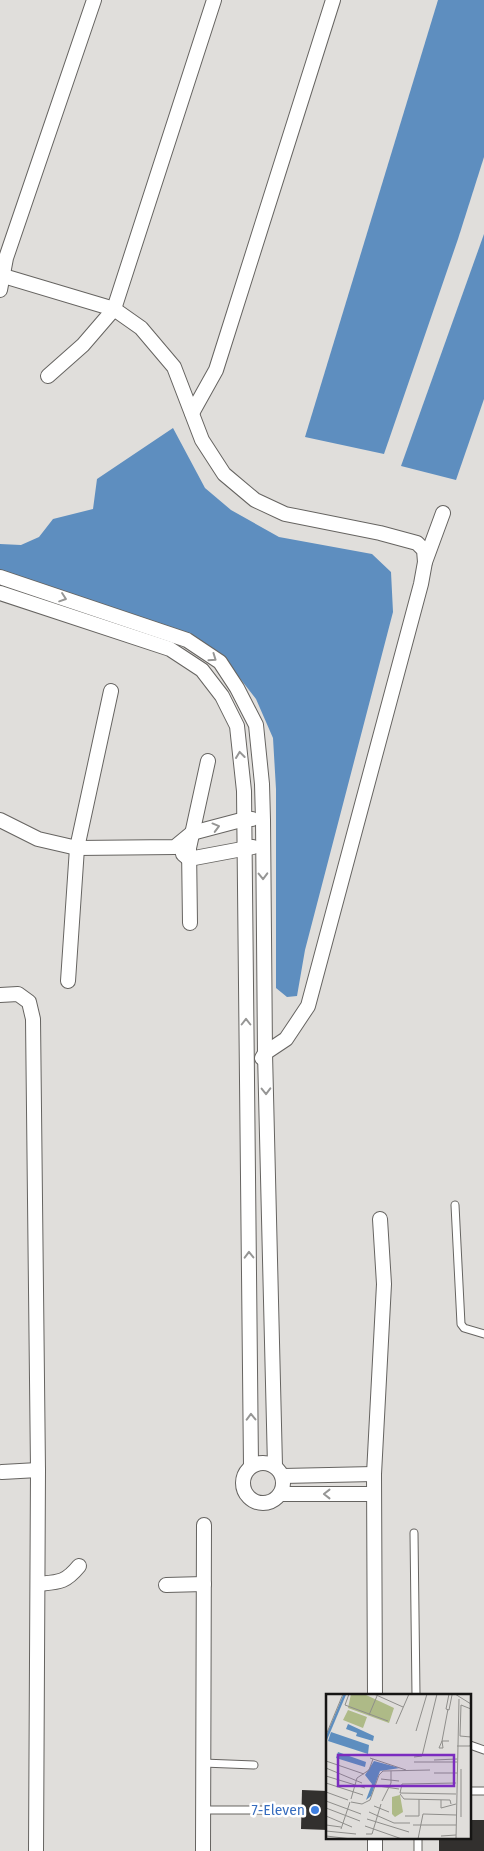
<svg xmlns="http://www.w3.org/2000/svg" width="484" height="1851" viewBox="0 0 484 1851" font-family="'Fira Sans',sans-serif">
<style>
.water{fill:#5e8ebf}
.building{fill:#32302e}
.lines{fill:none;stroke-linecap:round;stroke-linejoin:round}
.lane-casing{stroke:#666461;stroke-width:9}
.street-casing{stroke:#666461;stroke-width:16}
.lane{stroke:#fff;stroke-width:7}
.street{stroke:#fff;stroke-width:14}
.oneway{stroke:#969695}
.shop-dot{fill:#3f7fe0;stroke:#fff;stroke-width:2}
.labels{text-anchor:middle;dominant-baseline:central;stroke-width:5;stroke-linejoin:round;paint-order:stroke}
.shop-label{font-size:14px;fill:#366cbe;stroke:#fff;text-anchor:end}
.inset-river{fill:none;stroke:#5e8ebf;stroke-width:2.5}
.inset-road{fill:none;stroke:#8f8e8b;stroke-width:1}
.view{fill:#7b2cbf;fill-opacity:0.15;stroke:#7b2cbf;stroke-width:2.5}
.inset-edge{fill:none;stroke:#161514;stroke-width:2.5}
</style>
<rect width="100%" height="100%" fill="#e0dedb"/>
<!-- water -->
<g class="water">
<path d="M438,0H484V157L458,239L384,454L305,437Z"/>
<path d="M484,234V399L456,480L401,466Z"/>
<path d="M173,428L205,488L231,510L279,537L372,554L391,572L393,612L305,950L297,996L287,997L276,988V789L273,738L256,699L228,663L0,575V544L21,545L39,537L53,519L93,509L97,479Z"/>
</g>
<!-- building -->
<g class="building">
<path d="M302,1790L328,1791V1830L301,1829Z"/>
<path d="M470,1820H484V1851H439V1837H470Z"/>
</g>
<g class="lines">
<!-- lane casing -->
<g class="lane-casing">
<g id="lane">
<path d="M455,1205L461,1324L464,1328L484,1334"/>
<path d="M414,1533L416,1695"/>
<path d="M470,1745L484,1750"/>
<path d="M203,1763L254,1765"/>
<path d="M470,1791H484"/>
<path d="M203,1810H262"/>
<path d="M418,1837V1851"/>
</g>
</g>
<!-- street casing -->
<g class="street-casing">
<g id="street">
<path d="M0,275L114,309L141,328L174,367L202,440L224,474L255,500L285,514L380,533L417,543L424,550L425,562"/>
<path d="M0,290L6,258L94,0"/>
<path d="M48,376L83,345L114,309L214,0"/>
<path d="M192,413L216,370L333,0"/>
<path d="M0,577L187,640L220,662L237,688L256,725L262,784L263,820L265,1053L275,1466"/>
<path d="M0,593L170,649L202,670L222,696L237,726L244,791L251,1466"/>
<path d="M0,820L38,839L77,848L175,847L192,833L245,819H252"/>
<path d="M183,854L189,859L253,847"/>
<path d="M190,923L189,848L208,761"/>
<path d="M68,981L77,848L111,691"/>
<path d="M0,995L18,994L29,1002L33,1019L38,1470L36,1851"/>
<path d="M262,1058L265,1053L286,1039L308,1006L421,584L425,562L443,513"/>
<circle cx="263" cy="1483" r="20"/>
<path d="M2,1472L38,1470"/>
<path d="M283,1476L374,1474"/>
<path d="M281,1494H374"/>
<path d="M38,1584C59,1582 65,1583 79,1566"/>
<path d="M166,1585L204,1584"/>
<path d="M375,1695L374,1474L384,1284L380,1219"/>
<path d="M375,1837V1851"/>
<path d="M203,1851L204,1525"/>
</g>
</g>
<!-- lane -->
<use href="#lane" class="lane"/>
<!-- street -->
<use href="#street" class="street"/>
</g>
<!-- one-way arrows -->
<defs><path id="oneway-chevron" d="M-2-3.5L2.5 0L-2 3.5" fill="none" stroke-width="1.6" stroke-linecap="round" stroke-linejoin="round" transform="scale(1.25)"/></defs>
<g class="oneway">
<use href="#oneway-chevron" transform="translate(63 598) rotate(19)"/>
<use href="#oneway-chevron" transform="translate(213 658) rotate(35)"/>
<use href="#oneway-chevron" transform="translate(240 755) rotate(-97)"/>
<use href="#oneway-chevron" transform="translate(216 827) rotate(-15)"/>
<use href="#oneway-chevron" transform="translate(263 876) rotate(89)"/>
<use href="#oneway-chevron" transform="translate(246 1022) rotate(-90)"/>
<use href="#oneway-chevron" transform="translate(266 1091) rotate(89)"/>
<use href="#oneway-chevron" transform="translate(249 1255) rotate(-91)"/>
<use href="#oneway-chevron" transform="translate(251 1417) rotate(-91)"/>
<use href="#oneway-chevron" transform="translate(327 1494) rotate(180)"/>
</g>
<!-- markers -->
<circle class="shop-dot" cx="315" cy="1810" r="5"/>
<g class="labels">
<!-- shop labels -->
<g class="shop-label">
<text x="305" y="1810">7-Eleven</text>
</g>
</g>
<!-- overview -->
<g transform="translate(326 1694)">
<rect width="145" height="145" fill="#e0dedb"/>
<path d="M25,0H38L68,14L63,29L22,14ZM22,16L41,23L37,34L17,26ZM74,101L77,118L69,123L66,120V103Z" fill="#aeba87"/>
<path d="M22,30L48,42L47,47L30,42L31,39L20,35ZM5,38L43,51L42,60L2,47ZM12,58L40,68L39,73L10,64ZM48,67L74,74L54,77L45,102L40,106L46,90L39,81Z" fill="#5e8ebf"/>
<path class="inset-river" d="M0,45L19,0"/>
<path class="inset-road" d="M23,0L19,11L62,27M48,0L77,13M123,0L120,15L123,16L126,1M129,0L145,10M122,15L116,47L117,54H113L116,47H123M145,15L135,11L134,42L145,43M43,21L51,2M70,30L83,0M90,37L101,0M0,41L17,0M131,52H144L145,49M88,63L96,62L111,0M44,64L80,76M108,66L131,65M0,67L38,80M88,68H131M0,74L36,89M108,79H131M0,82L39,94M55,85L73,87M0,89L37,101M130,89L76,90L74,99L130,100M52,92L73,95M0,98L22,106M74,100L78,105L124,106L125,110M25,105L31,84L43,76L47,65M115,106V114L130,110M0,107L35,120M56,107L65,89V77M25,108L36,110L44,106L53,81L57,77L104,76M48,112L63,118M0,114L34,127M43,118L68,129H84M0,122L26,133M79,122H93V105M135,123V75M41,125L83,138M0,131L15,133M87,131H130M39,132L76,145M15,135L24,108M0,137L30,140M40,140H46L55,110M0,142L26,145M115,142L130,141M92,145L97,120L130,121M130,145L133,5"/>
<path class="view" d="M12,61H128V92H12Z"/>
<rect width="145" height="145" class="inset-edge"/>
</g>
</svg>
